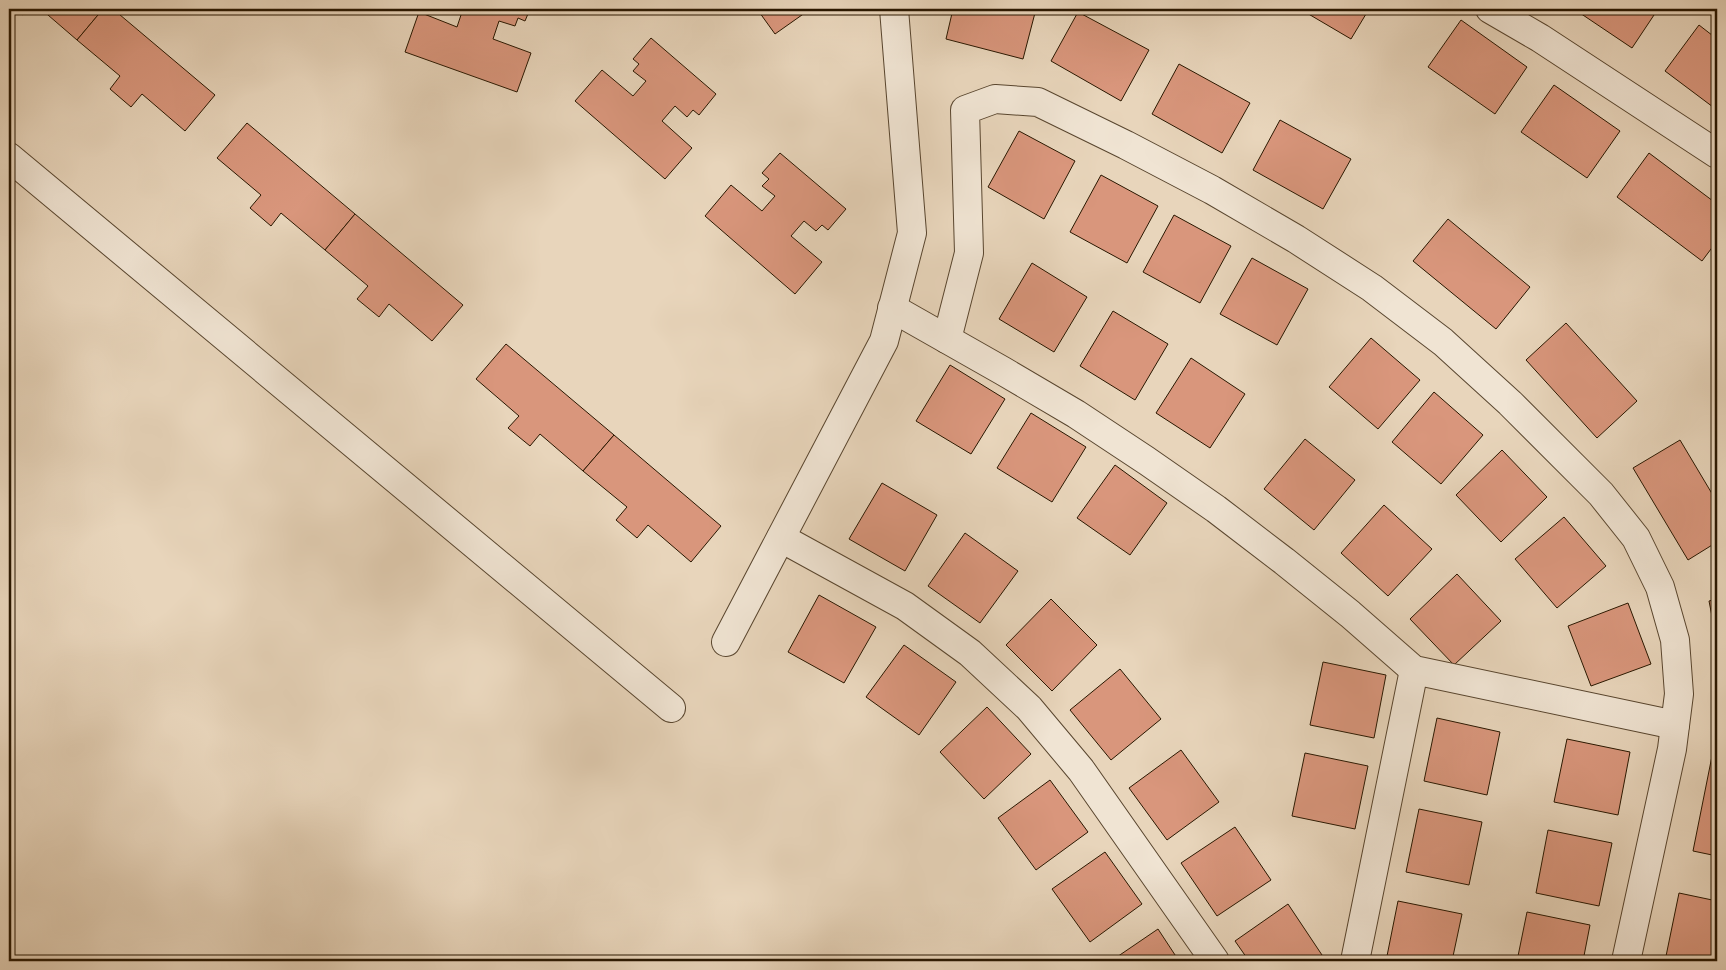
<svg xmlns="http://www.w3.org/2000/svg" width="1726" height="970" viewBox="0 0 1726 970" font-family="'Libre Bodoni',serif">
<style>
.building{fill:#d9967c;stroke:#291700}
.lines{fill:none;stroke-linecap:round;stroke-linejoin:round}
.minor-casing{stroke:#59462f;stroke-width:30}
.minor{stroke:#f0e4d3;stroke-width:28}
</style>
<rect width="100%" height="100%" fill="#e8d5bb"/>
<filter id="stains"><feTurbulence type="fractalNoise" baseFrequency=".004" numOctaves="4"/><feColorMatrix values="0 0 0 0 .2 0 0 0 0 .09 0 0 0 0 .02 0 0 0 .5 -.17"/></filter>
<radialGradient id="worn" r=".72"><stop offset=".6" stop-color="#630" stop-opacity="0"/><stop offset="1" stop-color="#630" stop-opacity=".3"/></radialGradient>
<!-- building -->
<g class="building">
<path d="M16,9H29L23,15Z"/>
<path d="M41,9H103L77,40Z"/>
<path d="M103,9H113L215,95L185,131L142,94L131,107L110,89L120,76L77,40Z"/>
<path d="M463,9H530L525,21L518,18L515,26L499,21L493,39L531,53L517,92L405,52L419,12L457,27Z"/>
<path d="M757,9H807L809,10L775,34Z"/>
<path d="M953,9H1036L1023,59L946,39Z"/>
<path d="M1300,9H1369L1351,39Z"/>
<path d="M1574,9H1658L1632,48Z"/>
<path d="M1078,12L1149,50L1121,101L1051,61Z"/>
<path d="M1461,20L1527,67L1495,114L1428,67Z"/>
<path d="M1699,25L1717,39V110L1665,71Z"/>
<path d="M651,38L716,94L699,115L693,110L687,117L675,106L662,121L692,148L665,179L575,101L602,70L633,96L646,81L633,71L639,64L633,59Z"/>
<path d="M1179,64L1250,103L1222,153L1152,114Z"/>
<path d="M1554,85L1620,131L1587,178L1521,132Z"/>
<path d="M1280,120L1351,159L1323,209L1253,170Z"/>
<path d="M247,123L355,214L325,250L281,213L271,226L250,208L261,195L217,158Z"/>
<path d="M1019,131L1075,161L1044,219L988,187Z"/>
<path d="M780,153L846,209L828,230L822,225L816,231L804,221L791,236L822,262L795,294L705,216L731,185L762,211L775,196L762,186L769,179L762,173Z"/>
<path d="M1649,153L1717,204V241L1702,261L1617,197Z"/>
<path d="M1101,175L1158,206L1127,263L1070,232Z"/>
<path d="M355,214L463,305L432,341L389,304L379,317L357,299L368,286L325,250Z"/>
<path d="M1174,215L1231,246L1200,303L1143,272Z"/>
<path d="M1448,219L1530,287L1496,329L1413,261Z"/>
<path d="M1252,258L1308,289L1277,345L1220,314Z"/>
<path d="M1032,263L1087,297L1054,352L999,319Z"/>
<path d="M1113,311L1168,344L1135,400L1080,366Z"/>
<path d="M1566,323L1637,401L1597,438L1526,360Z"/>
<path d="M1371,338L1420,380L1378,429L1329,387Z"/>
<path d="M506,344L614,435L583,471L540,434L530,446L508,428L519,416L476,379Z"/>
<path d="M1191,358L1245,394L1210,448L1156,413Z"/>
<path d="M950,365L1005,399L971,454L916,421Z"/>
<path d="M1434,392L1483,435L1441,484L1392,442Z"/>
<path d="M1031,413L1086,447L1052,502L997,468Z"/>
<path d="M614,435L721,526L691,562L648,525L637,538L616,520L627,507L583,471Z"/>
<path d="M1305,439L1355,480L1314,530L1264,489Z"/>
<path d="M1680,440L1717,502V542L1688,560L1633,468Z"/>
<path d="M1502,450L1547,497L1501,542L1456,495Z"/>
<path d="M1115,465L1167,503L1130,555L1077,518Z"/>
<path d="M882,483L937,515L905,571L849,539Z"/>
<path d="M1384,505L1432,549L1388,596L1341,553Z"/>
<path d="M1564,517L1606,566L1557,608L1515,559Z"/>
<path d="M965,533L1018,571L980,623L928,586Z"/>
<path d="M1457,574L1501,621L1454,665L1410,619Z"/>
<path d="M819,595L876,627L844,683L788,652Z"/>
<path d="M1051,599L1097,645L1052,691L1006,645Z"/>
<path d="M1717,599V642L1709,601Z"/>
<path d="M1628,603L1651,664L1591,686L1568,626Z"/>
<path d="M904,645L956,682L919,735L866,697Z"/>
<path d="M1323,662L1386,675L1374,738L1310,725Z"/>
<path d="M1120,669L1161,719L1111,760L1070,710Z"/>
<path d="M987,707L1031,754L984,799L940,752Z"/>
<path d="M1437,718L1500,732L1487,795L1424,781Z"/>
<path d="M1567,739L1630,752L1618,815L1554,802Z"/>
<path d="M1714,746L1717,747V856L1693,851Z"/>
<path d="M1181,750L1219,802L1167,840L1129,788Z"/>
<path d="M1305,753L1368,766L1355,829L1292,816Z"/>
<path d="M1050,780L1088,832L1036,870L998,818Z"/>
<path d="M1419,809L1482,822L1469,885L1406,872Z"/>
<path d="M1235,827L1271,880L1217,916L1181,863Z"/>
<path d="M1548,830L1612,843L1599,906L1536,893Z"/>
<path d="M1105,852L1142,904L1090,942L1052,889Z"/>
<path d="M1679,893L1717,901V961H1665Z"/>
<path d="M1398,901L1462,914L1452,961H1386Z"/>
<path d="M1288,904L1324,958L1319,961H1249L1235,941Z"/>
<path d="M1527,912L1590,925L1583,961H1517Z"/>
<path d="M1158,929L1179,961H1111Z"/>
</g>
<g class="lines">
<!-- minor casing -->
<g class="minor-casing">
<g id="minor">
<path d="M1490,9L1540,38L1717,154"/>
<path d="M9,157L671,708"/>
<path d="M892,308L1003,371L1076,414L1147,461L1216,509L1284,561L1350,614L1414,670L1675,725"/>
<path d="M947,339L969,253L965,110L995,99L1038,102L1126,145L1212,190L1296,239L1372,288L1443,342L1510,403L1601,494L1636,538L1660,587L1675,640L1679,694L1672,749L1626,961"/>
<path d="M781,538L905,606L970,653L1029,708L1081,770L1215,961"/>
<path d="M726,642L884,341L912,233L894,9"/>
<path d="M1355,961L1414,670"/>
</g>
</g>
<!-- minor -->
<use href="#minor" class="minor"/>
</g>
<!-- margin -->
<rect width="1726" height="970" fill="none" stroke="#e8d5bb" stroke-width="30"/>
<rect x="10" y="10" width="1706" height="950" fill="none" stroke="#291700" stroke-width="2.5"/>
<rect x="15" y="15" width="1696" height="940" fill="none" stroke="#291700"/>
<rect width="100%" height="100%" filter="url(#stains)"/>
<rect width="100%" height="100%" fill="url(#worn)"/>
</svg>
